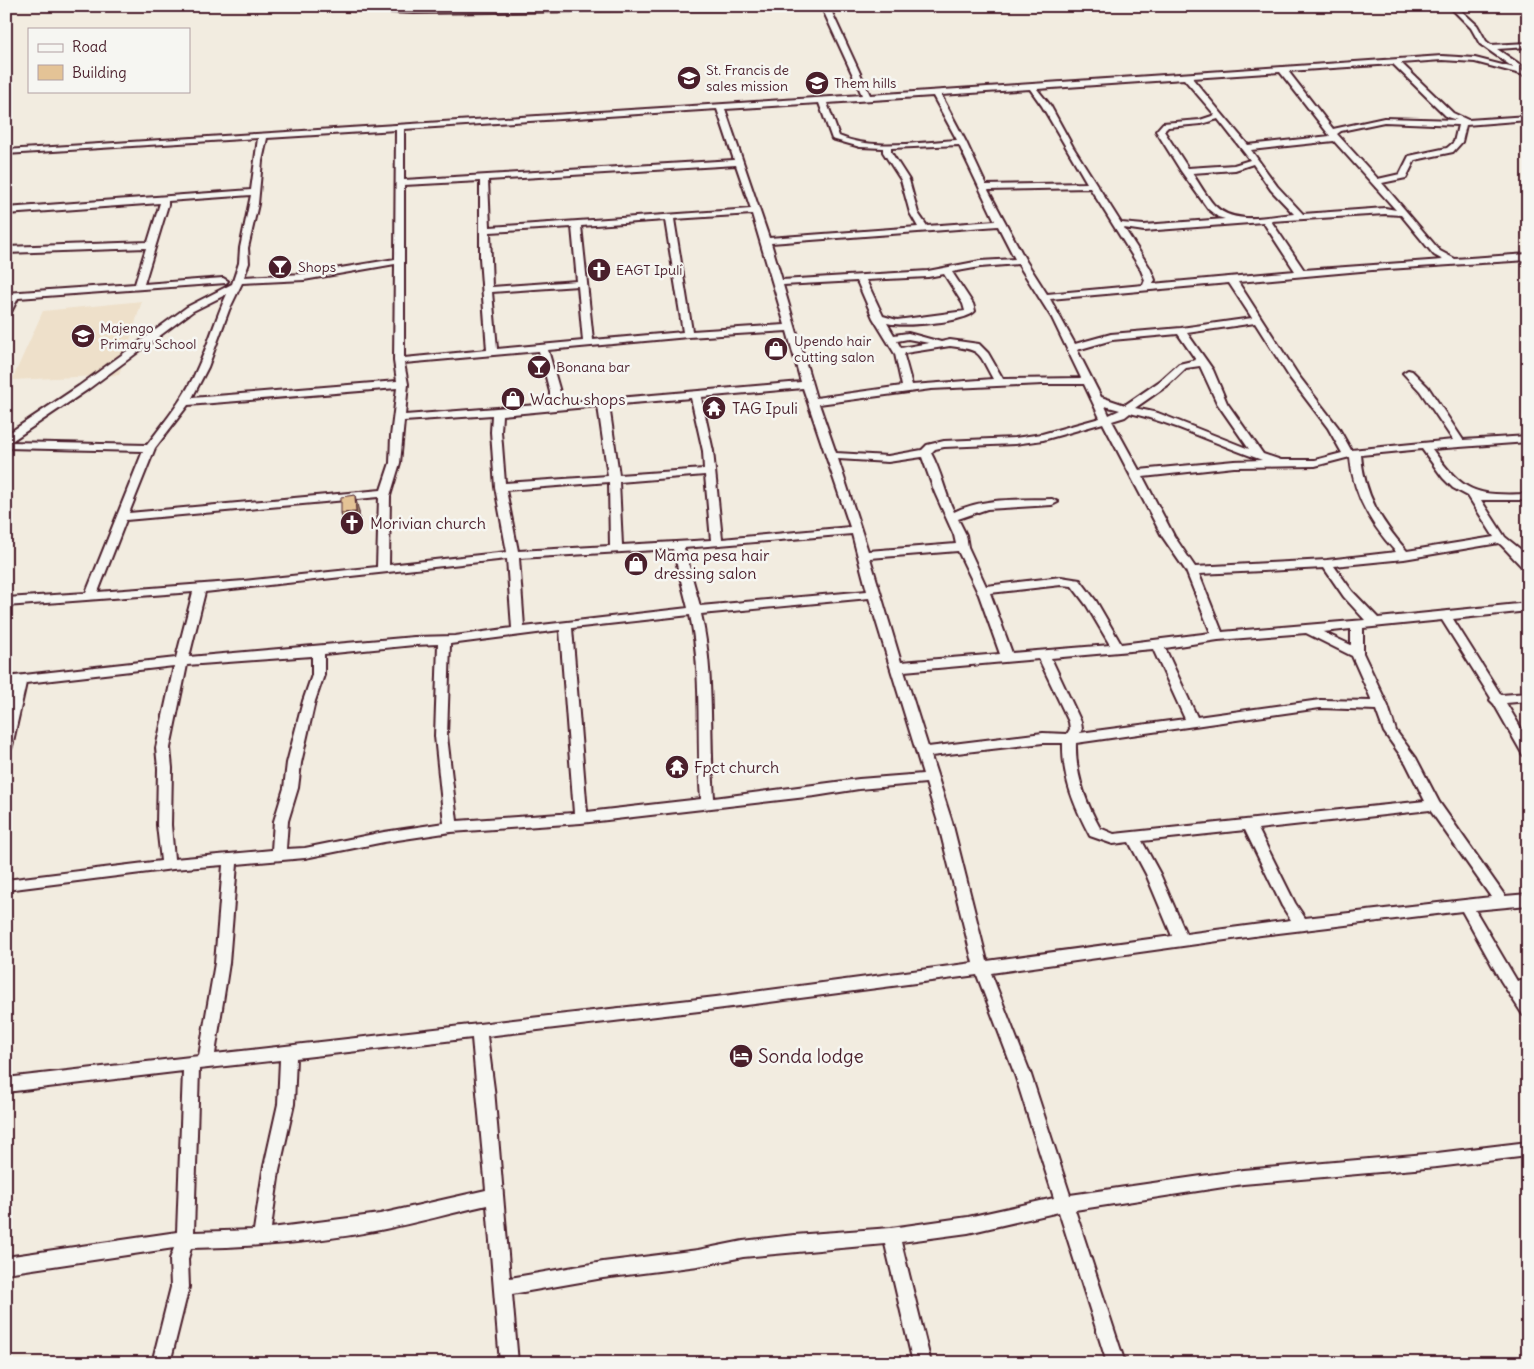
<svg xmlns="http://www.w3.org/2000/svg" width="1534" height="1369" viewBox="0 0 1534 1369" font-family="Delius,sans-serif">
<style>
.built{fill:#eee0ca}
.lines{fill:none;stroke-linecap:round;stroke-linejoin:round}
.minor-casing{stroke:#4a1f2b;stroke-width:4}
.minor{fill:#f6f6f2;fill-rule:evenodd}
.wall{fill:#c4a881;stroke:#4a1f2b}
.shaded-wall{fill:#a08869;stroke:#4a1f2b}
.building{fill:#e4c396;stroke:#4a1f2b}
.labels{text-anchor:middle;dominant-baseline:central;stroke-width:5;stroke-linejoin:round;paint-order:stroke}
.far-poi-label{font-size:14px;fill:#4a1f2b;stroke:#f6f6f2;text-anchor:start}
.poi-label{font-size:16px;fill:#4a1f2b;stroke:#f6f6f2;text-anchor:start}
.near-poi-label{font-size:19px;fill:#4a1f2b;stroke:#f6f6f2;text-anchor:start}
</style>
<rect width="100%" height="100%" fill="#f2ece0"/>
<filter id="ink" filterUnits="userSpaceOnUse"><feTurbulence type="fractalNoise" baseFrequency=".02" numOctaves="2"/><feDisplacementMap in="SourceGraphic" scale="10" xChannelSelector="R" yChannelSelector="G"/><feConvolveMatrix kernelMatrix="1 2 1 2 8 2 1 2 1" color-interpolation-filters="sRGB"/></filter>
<g filter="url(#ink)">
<!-- built -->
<path class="built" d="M142,301L119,375L12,380L43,311Z"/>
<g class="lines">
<!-- minor casing -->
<g class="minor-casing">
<path id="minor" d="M288,6L413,9L829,6L870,95L1442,56L1475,58L1514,68L1480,44L1471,28L1449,6H1456L1477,25L1486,41L1491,45L1528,43V47L1497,49L1522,66L1521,70L1528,72V76L1475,62L1442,60L1401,63L1453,113L1468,120L1528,116V120L1466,125L1462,142L1453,152L1415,160L1406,178L1382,183L1440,251L1455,259L1528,254V260L1372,270L1238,282L1298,375L1338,427L1351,450L1453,440L1420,391L1403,373L1408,370L1412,371L1428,387L1463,440L1528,436V442L1432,449C1464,493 1474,496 1528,494V500H1481L1505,537L1520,549L1528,560V572C1524,570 1505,548 1499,543L1404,559L1334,566L1352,591L1378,618L1528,603V611L1453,619L1501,695L1528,693V701L1506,703L1528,740V757L1523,755L1494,704L1490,700L1491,698L1442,620L1363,628V653L1388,706L1396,731L1416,758L1439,802L1505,896L1528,894V905L1475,910L1517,981L1528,978V990L1523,991L1528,998V1017L1523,1015L1501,981L1462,911L1261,935L991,973L1031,1075L1070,1195L1243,1170L1437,1153L1528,1142V1156L1437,1167L1243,1184L1075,1210L1125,1363H1107L1059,1212L968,1233L901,1242L931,1363H913L885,1244L743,1257L698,1266L603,1278L512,1294L518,1363H500L487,1205C452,1213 416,1223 380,1230C318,1242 254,1247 191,1248L188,1259L189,1287L170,1363H152L171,1287L170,1259L174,1248L6,1273V1257L177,1232L183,1071L6,1092V1078L199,1056L215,963L223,865L173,869L6,890V880L161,861L157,825L158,768L156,748L174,666L26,683L12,746L11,749L6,751V715L13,684L6,685V677L176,658L193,592L6,606V598L86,593L143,451L6,448V435L79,386L187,307L232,284L239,263L240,248L251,195L168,201V205L144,284L223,278L228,281L226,283L18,298L11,312L6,315L8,299H6V293L135,284L146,248L6,253V247L148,242L160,203L6,214V208L251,190L258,138L6,154V150L862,95L822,8L413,13L291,8ZM1393,64L1447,117L1457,120L1384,118L1333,129L1288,71ZM1280,72L1330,136L1248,145L1192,78ZM1184,79L1215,115L1200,120L1163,123L1156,131L1181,171L1208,209L1218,217L1225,219L1144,225L1121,223L1073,147L1050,105L1037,89ZM1030,89L1042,106L1087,183L986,185L966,142L941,95ZM933,96L957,140C919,142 874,151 839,136L827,103ZM819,103L832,139L860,147L883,148V152L901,180L910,213L918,227L769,238L725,109ZM717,109L734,160L404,180V129ZM1218,119L1250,160L1234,165L1188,168L1164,131L1168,127L1201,124ZM1384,122L1458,125L1454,142L1447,148L1409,156L1400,174L1378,179L1337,134L1341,131ZM396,130L395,259L304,274L244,277L249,263L248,248L258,204L262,161L267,138ZM1334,141L1396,210L1385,208L1303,214L1277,186L1251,150ZM959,145L995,221L927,226L918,213L909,180L891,152V148ZM1253,164L1271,190L1294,214C1268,216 1234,226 1214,205C1206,196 1199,183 1192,173L1235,170ZM736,165L751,209L490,227L488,180ZM480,181V258L487,350L404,358V185ZM1090,188L1140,268L1145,280L1143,285L1047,294L1026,261L988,190ZM752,214L785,325L692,331L674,219ZM1385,214L1401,215L1434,255L1443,260L1304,270L1271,221ZM665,220L683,332L593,340L581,226ZM1263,222L1295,271L1152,284L1155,280L1150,268L1124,228L1144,231ZM998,226L1015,259L980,261L928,271L782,280L771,243ZM572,227L577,281L492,287L490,232ZM395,264L394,361L397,381L192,398L208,367L229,310L242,283L304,280ZM1018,264L1052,318L1081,378L1003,379L988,353L979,344L950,340L941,342L908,333L894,335L887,323C902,327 965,323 975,311L973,304L952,272L980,267ZM944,274L963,304L965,311L897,320L883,316L866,280L928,277ZM857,281L873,318L895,354L902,386L816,398L783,285ZM1229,283L1252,318L1181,328L1111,334L1075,344L1050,299ZM578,286L583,341L497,349L492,292ZM227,294C216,317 209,343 198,367C186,396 166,420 147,445L10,442L87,390L193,311ZM1255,323L1290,378L1328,428L1342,453L1315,460H1281L1263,454L1227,403L1213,370L1187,333ZM787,331L801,382L560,403V392L548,350L688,337ZM1178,334L1196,360L1179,364L1160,381L1125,405L1101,397L1077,350L1112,340ZM908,339L929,343L901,348L897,341ZM950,346C982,350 978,352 993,379L912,385L904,356L905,353ZM539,351L550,392V404L405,415L408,384L404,363ZM1200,366L1217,403L1249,449L1158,413L1135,408L1168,385L1186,368ZM1043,384H1084L1100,418L1042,434L1015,438L944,441L927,445L922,450L888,456L836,453L819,404L931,389ZM397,388L391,436L390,463L381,490L129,513L155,448L188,405ZM803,388L850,527L722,539L713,451L701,397ZM691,398L703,451L704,469L619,475L609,405ZM598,406L608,476L505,483L501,432L502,415ZM1105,406L1120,410L1109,415ZM1130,413C1175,423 1218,445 1262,460L1234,461L1139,470L1112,421L1125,417ZM492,415L491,432L495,487L507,552L389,565L390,496L400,463L404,421ZM1103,423L1162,536L1186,571L1211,633L1121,644L1096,601L1080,580L1061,577L986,586L968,547L966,535L958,519L987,509L1052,505L1058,502L1052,499C1021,500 983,497 954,512C945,493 941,471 931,453L935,449L944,447L1015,444L1043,440ZM1422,449L1443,478L1453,488L1468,496L1494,537L1407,551C1381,522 1364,495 1361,455ZM922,457L935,493L954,535L956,544L868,551L838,459L888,462ZM1350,457C1353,495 1371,525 1396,552L1327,560L1195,567L1174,536L1143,477L1234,467L1315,466ZM705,475L711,540L622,545L619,482ZM609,482L610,546L518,551L506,490ZM379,497L377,567L244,581L98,592L126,520ZM852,534L867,591L700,606L684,548ZM673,549L688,608L524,627L519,558ZM958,551L979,595L1000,654L901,662L870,558ZM507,559L512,628L455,636L414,637L189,657L205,592ZM1324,568L1344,597L1365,620L1222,632L1199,574ZM1061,585L1072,586L1087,606L1110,645L1012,653L990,593ZM869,598L923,774L859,779L714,798C709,736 715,674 701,614ZM690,615C703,676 696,738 701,799L587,812L572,628ZM1351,629V645L1323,632ZM560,630L574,813L457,821L447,736L450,644ZM1306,633L1352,656L1372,701L1320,700L1197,717L1165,648L1218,640ZM438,644L435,736L444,823L384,832L305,848L286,849L288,821L298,788L301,763L315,701L324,675V654L414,645ZM1153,649L1185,719L1080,733L1082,729L1081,722L1051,658ZM312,656V675L303,701L287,763L284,788L274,821L272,850L174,859L171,825L172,768L170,748L187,665ZM1039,659L1069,722L1070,729L1067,734L1043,733L928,747L904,671ZM1320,708L1376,710L1384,732L1406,763L1425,801L1114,834L1100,828C1085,801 1075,774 1076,743ZM1043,743H1063C1062,777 1074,806 1090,836L1113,844L1129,842L1146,874L1172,936L987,961L952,822L931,756ZM926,783L938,822L973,963L716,997L215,1054L229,963L237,864L305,858L384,842L451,832L581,823L815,796L859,789ZM1430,810L1491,897L1305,918L1295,903L1258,829ZM1245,830L1282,906L1291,920L1186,934L1160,874L1142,841ZM977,975L1015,1075L1054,1198L968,1217L891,1228L794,1235L743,1241L698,1250L603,1262L510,1278L494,1089L487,1036L716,1009ZM472,1038L486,1190L380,1214L271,1228L279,1171L294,1104L296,1058ZM280,1060L278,1104L263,1171L254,1230L194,1232L199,1069Z"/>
</g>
<!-- minor -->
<use href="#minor" class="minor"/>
</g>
<!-- wall -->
<path class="wall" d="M359,512V528L345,530L341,513Z"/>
<!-- shaded-wall -->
<path class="shaded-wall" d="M355,495L359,512V528L356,512Z"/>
<!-- building -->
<path class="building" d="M355,495L356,512L341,513V497Z"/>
</g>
<!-- icons -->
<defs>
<g id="school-disc" transform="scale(1.25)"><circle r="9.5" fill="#4a1f2b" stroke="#f6f6f2"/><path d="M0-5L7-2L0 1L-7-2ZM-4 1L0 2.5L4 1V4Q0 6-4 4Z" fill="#fff"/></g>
<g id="bar-disc" transform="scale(1.25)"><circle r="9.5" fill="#4a1f2b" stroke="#f6f6f2"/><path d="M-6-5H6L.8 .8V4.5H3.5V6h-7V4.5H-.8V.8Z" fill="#fff"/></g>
<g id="church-disc" transform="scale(1.25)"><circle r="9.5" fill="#4a1f2b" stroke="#f6f6f2"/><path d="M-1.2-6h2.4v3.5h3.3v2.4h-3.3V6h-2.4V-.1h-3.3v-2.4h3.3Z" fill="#fff"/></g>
<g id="shop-disc" transform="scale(1.25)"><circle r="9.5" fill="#4a1f2b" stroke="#f6f6f2"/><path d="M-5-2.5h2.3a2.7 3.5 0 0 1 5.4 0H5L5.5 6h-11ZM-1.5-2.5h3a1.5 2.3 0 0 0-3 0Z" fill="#fff"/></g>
<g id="temple-disc" transform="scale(1.25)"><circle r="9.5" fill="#4a1f2b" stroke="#f6f6f2"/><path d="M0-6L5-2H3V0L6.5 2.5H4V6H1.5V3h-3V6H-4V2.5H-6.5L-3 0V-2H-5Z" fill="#fff"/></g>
<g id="hotel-disc" transform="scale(1.25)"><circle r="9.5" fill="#4a1f2b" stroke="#f6f6f2"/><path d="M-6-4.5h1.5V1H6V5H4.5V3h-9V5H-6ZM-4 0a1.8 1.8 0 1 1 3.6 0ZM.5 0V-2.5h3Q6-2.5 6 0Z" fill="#fff"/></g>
</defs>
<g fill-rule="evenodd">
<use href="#school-disc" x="689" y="78"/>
<use href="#school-disc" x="817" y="83"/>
<use href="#bar-disc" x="280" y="267"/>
<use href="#church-disc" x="599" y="270"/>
<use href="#school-disc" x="83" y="336"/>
<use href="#shop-disc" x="776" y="349"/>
<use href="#bar-disc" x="539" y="367"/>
<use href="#shop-disc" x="513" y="399"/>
<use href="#temple-disc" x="714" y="408"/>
<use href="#church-disc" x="352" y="523"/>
<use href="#shop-disc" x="636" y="564"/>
<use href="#temple-disc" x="677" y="767"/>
<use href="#hotel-disc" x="741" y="1056"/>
</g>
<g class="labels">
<!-- far-poi labels -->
<g class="far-poi-label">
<text x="706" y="70">St. Francis de<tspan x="706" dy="16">sales mission</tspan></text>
<text x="834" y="83">Them hills</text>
<text x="298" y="267">Shops</text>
<text x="616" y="270">EAGT Ipuli</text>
<text x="100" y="328">Majengo<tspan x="100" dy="16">Primary School</tspan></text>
<text x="794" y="341">Upendo hair<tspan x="794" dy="16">cutting salon</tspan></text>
<text x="556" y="367">Bonana bar</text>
</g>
<!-- poi labels -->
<g class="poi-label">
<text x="530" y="399">Wachu shops</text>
<text x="732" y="408">TAG Ipuli</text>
<text x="370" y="523">Morivian church</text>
<text x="654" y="555">Mama pesa hair<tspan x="654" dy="18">dressing salon</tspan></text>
<text x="694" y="767">Fpct church</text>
</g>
<!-- near-poi labels -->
<g class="near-poi-label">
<text x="758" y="1056">Sonda lodge</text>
</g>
</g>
<!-- margin -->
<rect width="1534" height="1369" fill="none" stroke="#f6f6f2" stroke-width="25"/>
<rect x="12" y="12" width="1509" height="1344" fill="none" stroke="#4a1f2b" stroke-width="2" filter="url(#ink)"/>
<!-- legend -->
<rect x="28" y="28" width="162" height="65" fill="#f6f6f2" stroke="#b1a0a2"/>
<rect x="38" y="44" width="25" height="8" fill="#f6f6f2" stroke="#b1a0a2"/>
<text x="72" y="52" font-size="15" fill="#4a1f2b">Road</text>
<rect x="38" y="65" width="25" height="15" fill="#e4c396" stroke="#b1a0a2"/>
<text x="72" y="78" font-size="15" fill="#4a1f2b">Building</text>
</svg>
